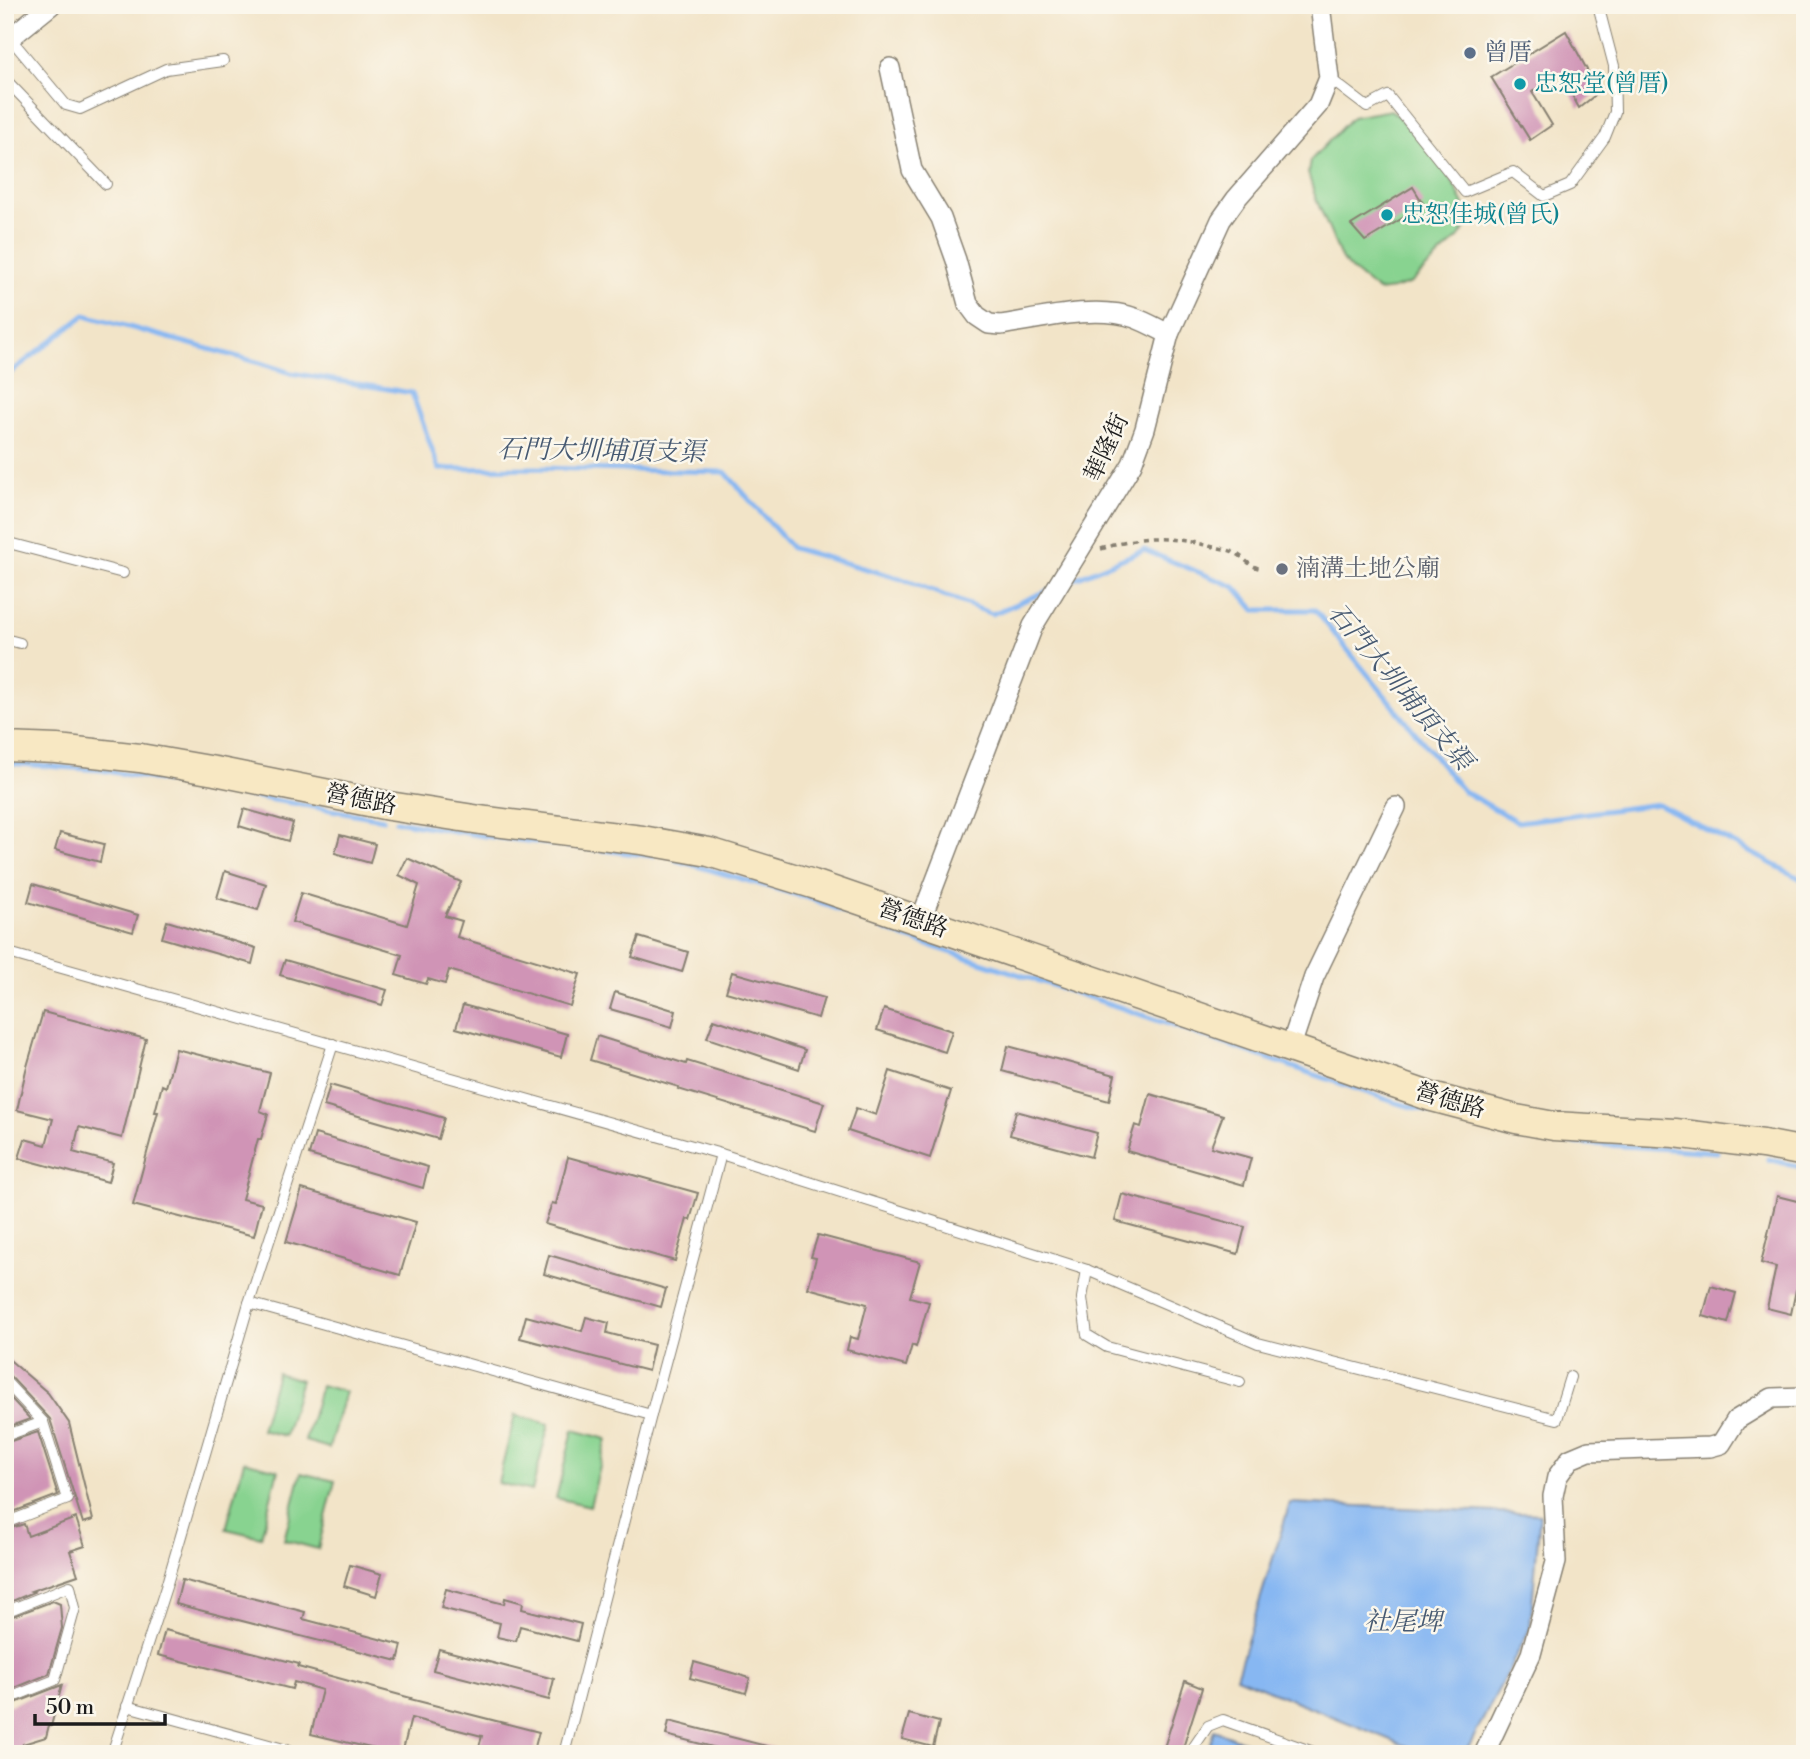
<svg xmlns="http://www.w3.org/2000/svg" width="1810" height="1759" viewBox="0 0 1810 1759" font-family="'Libre Bodoni','Noto Serif TC',serif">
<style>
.green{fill:#88d390;stroke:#527856;stroke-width:2}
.water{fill:#87b7f2;stroke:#526a87;stroke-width:2}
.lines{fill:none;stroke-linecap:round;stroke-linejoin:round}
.stream{stroke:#87b7f2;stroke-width:5}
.building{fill:#d094b6}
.lane-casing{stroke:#878072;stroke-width:12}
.street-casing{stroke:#878072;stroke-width:22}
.secondary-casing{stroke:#878072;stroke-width:31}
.path{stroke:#878072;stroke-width:3.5;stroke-dasharray:5 5;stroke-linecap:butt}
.lane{stroke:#fff;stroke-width:10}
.street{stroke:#fff;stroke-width:19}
.secondary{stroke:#f8e8c3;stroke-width:28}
.service-dot{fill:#5c6f8a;stroke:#fbf7ec;stroke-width:2.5}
.culture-dot{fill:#0f9aa8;stroke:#fbf7ec;stroke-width:2.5}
.worship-dot{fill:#6b7280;stroke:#fbf7ec;stroke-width:2.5}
.labels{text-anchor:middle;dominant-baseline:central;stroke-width:5;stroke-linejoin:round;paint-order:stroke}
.service-label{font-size:24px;fill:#4e5e75;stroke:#fbf7ec;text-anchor:start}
.culture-label{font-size:24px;fill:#0d838f;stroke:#fbf7ec;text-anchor:start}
.street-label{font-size:24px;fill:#1c1c1c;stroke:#fbf7ec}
.worship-label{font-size:24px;fill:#5b616d;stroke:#fbf7ec;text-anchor:start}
.water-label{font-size:26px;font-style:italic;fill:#475a72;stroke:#fbf7ec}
</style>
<rect width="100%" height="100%" fill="#fbf7ec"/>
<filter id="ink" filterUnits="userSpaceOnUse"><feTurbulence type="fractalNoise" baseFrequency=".0143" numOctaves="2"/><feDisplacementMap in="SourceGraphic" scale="14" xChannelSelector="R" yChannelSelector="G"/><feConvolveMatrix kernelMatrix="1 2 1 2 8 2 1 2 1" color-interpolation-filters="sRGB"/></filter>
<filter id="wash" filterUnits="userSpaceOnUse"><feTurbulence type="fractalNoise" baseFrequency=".00686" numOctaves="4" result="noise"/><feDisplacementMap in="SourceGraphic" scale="28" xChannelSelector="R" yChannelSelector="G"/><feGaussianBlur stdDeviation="1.57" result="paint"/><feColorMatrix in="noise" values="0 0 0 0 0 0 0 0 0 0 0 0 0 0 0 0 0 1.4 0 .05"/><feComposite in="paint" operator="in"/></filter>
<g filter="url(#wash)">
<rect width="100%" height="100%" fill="#f2e4c8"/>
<!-- green -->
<g class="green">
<path d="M1391,110L1414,132L1446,169L1468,213V225L1458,238L1411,283L1393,289L1378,291L1353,271L1342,260L1316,199L1308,173L1310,161L1352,117Z"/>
<path d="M277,1373L301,1380L285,1436L261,1430Z"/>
<path d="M321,1385L345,1392L329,1448L305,1441Z"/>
<path d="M515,1415L549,1424L532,1491L498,1483Z"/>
<path d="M573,1430L607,1439L590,1506L556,1498Z"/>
<path d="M244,1461L278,1470L261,1537L226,1529Z"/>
<path d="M301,1473L335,1481L318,1549L284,1540Z"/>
</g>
<!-- water -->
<g class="water">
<path d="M1290,1503L1540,1514L1530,1629L1465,1754H1425L1236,1677Z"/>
<path d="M1214,1730L1275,1754H1207Z"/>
</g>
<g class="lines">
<!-- stream -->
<g class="stream">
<path d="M5,377L85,315L260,363L291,373L412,393L439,469L536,468L725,472L792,548L902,579L992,614L1047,591"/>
<path d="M1069,581L1144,550L1235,587L1255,610H1315L1463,791L1518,822L1658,804L1805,881"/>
<path d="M5,763L101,770L383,819"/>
<path d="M396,821L484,836L653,856"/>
<path d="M676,860L815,900L901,936L1119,1007L1397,1103L1457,1118"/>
<path d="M1514,1133L1546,1141L1717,1152"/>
<path d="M1768,1159L1805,1168"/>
</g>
</g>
<g id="blocks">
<!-- building -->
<g class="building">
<path d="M1566,31L1599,92L1579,108L1560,73L1532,92L1552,125L1530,140L1491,77Z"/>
<path d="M1413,187L1424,205L1365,241L1351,225Z"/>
<path d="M244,809L293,823L288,841L239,826Z"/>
<path d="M60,833L104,844L100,862L55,850Z"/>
<path d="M340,835L375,844L370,863L335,853Z"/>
<path d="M407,858L461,882L445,916L462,921L457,937L580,974L570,1006L449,970L445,984L428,979L426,984L396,975L402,955L292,922L301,893L407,925L419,885L399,875Z"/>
<path d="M225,871L266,884L258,910L217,898Z"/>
<path d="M33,884L138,915L133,932L28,902Z"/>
<path d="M167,921L256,948L252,964L162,938Z"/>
<path d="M639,937L688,952L682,972L632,957Z"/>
<path d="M285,960L387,990L382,1005L280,975Z"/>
<path d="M732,972L824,998L818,1018L726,992Z"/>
<path d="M615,992L676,1011L672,1027L610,1009Z"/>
<path d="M463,1005L567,1034L561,1057L456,1028Z"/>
<path d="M884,1009L952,1031L945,1052L877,1030Z"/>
<path d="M43,1012L146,1039L122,1138L79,1127L73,1152L113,1163L108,1182L19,1158L25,1139L46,1145L53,1119L17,1110L26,1070Z"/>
<path d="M714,1019L805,1050L799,1069L707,1038Z"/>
<path d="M597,1036L686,1064L687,1061L824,1103L815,1131L678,1089L679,1087L590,1060Z"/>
<path d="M1008,1046L1115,1075L1109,1101L1002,1071Z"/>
<path d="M176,1049L270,1073L260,1111L268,1114L261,1139H258L242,1199L262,1204L254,1236L133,1205L158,1112H155L162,1085L166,1087Z"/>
<path d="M890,1071L951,1091L930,1158L848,1131L856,1108L876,1115Z"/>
<path d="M330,1085L444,1118L438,1139L324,1106Z"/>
<path d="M1150,1094L1223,1115L1211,1147L1251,1158L1244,1185L1127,1151L1135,1125L1141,1127Z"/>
<path d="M1016,1111L1097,1133L1091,1157L1010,1135Z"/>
<path d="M315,1134L428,1167L423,1188L309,1155Z"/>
<path d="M568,1157L698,1193L690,1220L687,1219L675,1261L545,1224L552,1203L556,1204Z"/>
<path d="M302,1189L416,1222L400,1275L286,1242Z"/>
<path d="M1122,1194L1245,1227L1238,1254L1115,1221Z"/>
<path d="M1777,1196L1805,1203L1799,1234L1805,1235V1292L1796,1290L1791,1314L1767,1308L1776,1267L1761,1263Z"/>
<path d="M818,1235L920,1262L910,1297L929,1302L916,1347L912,1345L906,1366L847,1350L850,1337L858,1339L867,1304L808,1288L816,1258L811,1257Z"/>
<path d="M549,1255L666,1289L661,1307L544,1274Z"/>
<path d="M1711,1286L1736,1293L1728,1323L1703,1316Z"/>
<path d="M526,1316L582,1331L586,1317L609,1323L607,1333L654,1345L648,1371L520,1338Z"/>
<path d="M5,1356L48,1393L69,1423L93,1520L83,1523L50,1419L10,1376L5,1374Z"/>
<path d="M7,1394L30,1419L5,1428V1395Z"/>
<path d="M38,1432L58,1495L5,1515V1443Z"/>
<path d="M76,1518L85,1546L70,1551L78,1575L31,1591L34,1592L5,1604V1530L24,1524L28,1536Z"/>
<path d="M350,1565L382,1574L376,1596L344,1586Z"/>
<path d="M182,1580L305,1612L303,1619L402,1645L398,1661L176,1604Z"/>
<path d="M446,1589L504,1604L505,1598L523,1603L522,1609L581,1624L577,1641L520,1626L516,1641L497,1637L500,1623L441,1608Z"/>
<path d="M53,1601L60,1604L62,1628L49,1674L5,1692V1619Z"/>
<path d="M165,1630L299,1664L298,1667L411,1698L410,1699L539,1732L533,1754H477L482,1736L411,1718L402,1754H396L311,1734L322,1690L294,1682L292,1689L158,1655Z"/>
<path d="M439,1649L554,1679L549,1700L433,1670Z"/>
<path d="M694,1662L750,1678L746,1693L690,1678Z"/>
<path d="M1185,1681L1202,1688L1181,1754H1162Z"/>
<path d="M62,1685L51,1726L49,1725L46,1737L23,1744L27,1754H5V1707Z"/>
<path d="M909,1714L939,1722L933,1747L902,1739Z"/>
<path d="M669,1721L778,1749L777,1754H740L666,1735Z"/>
</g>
</g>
</g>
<g filter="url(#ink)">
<use href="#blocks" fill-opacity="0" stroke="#878072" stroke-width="2"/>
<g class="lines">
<!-- lane casing -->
<g class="lane-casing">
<g id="lane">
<path d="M10,38L66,105L80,109L166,69L223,61"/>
<path d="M1329,78L1367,107L1388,96L1465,192L1513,172L1544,196L1570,185L1605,137L1615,112L1614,66L1598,5"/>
<path d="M5,79L106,184"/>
<path d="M5,511V517"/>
<path d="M5,542L123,573"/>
<path d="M5,639L20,643"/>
<path d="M5,952L721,1154L1087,1270L1258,1343L1557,1419L1570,1377"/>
<path d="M1087,1270L1082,1298L1087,1335L1107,1347L1240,1382"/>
<path d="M249,1303L651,1415"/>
<path d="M5,1381L43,1422L67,1499"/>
<path d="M5,1436L43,1422"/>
<path d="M5,1523L68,1499"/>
<path d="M5,1612L70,1586L75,1608L55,1680L5,1700"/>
<path d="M127,1706L302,1754"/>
<path d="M112,1754L166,1587L249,1303L333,1044"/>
<path d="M564,1754L651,1415L721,1154"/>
<path d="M1189,1754L1208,1726L1223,1720L1319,1754"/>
</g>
</g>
<!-- street casing -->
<g class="street-casing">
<g id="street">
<path d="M5,42L51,5"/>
<path d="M890,68L912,170L941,218L956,260L968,304L977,316L989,324L1001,325C1039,319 1097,304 1135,318C1146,322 1158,329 1169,334"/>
<path d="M920,922L1033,626L1132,464L1145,429L1169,334L1221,220L1236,199L1318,105L1329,78L1320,5"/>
<path d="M1290,1049L1314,977L1396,807"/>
<path d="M1484,1754L1531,1654L1556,1562L1553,1496L1557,1477L1570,1459L1589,1451L1710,1447L1721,1444L1736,1420L1772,1398L1805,1397"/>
</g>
</g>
<!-- secondary casing -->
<g class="secondary-casing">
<path id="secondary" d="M5,747L57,749L140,758L215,771L389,806L487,821L642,840L709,852L813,884L1432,1097L1516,1119L1554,1126L1675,1133L1763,1144L1805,1152"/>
</g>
<!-- path -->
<path class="path" d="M1101,549C1142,536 1168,536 1209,546C1217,548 1228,549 1235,553C1247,559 1248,567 1263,569"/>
<!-- lane -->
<use href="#lane" class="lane"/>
<!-- street -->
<use href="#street" class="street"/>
<!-- secondary -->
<use href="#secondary" class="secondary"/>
</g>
</g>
<!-- markers -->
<circle class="service-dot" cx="1470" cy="53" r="7"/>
<g class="culture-dot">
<circle cx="1520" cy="84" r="7"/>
<circle cx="1387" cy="215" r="7"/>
</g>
<circle class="worship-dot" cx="1282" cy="569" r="7"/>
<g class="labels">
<!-- service labels -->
<g class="service-label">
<text x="1484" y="53">曾厝</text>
</g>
<!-- culture labels -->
<g class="culture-label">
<text x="1534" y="84">忠恕堂(曾厝)</text>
<text x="1401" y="215">忠恕佳城(曾氏)</text>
</g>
<!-- street labels -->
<g class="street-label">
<text transform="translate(1107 448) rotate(-65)">華隆街</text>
<text transform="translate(361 800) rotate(11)">營德路</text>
<text transform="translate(913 919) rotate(19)">營德路</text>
<text transform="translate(1450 1101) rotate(16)">營德路</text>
</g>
<!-- worship labels -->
<g class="worship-label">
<text x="1296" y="569">湳溝土地公廟</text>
</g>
<!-- water labels -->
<g class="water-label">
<text transform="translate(601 451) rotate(1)">石門大圳埔頂支渠</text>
<text transform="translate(1400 687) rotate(50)">石門大圳埔頂支渠</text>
<text x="1403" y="1622">社尾埤</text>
</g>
</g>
<!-- margin -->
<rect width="1810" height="1759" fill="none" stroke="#fbf7ec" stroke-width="28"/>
<!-- scale -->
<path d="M35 1714v10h130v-10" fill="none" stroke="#1c1c1c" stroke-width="3.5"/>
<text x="46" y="1714" font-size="21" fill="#1c1c1c" stroke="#fbf7ec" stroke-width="5" paint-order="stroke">50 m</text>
</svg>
